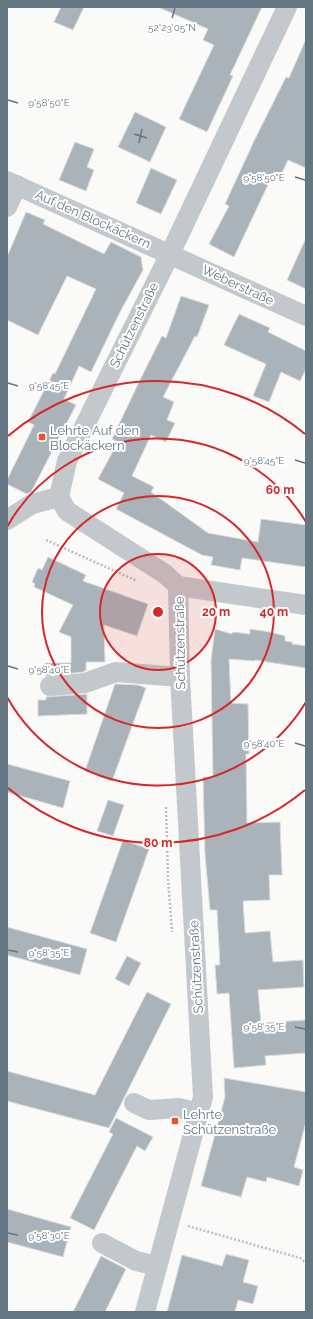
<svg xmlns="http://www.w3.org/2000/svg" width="313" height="1319" viewBox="0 0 313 1319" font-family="Raleway,sans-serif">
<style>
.building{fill:#aab3b9;stroke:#dcdcda}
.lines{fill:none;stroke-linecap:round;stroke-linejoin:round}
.path{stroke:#bbbfc2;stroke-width:2.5;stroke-dasharray:2 2;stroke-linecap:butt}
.minor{stroke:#c3c8cc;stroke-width:20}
.ticks{fill:none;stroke:#657683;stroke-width:1.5}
.ring{fill:none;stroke:#d62828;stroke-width:2}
.poi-dot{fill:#e4572e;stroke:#fff;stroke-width:1.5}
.labels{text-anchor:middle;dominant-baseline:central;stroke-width:4;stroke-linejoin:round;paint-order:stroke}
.street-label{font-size:13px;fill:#657683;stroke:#fff}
.poi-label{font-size:13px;fill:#657683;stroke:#fff;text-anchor:start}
.ticks-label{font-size:10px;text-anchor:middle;fill:#657683;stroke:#fff;stroke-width:4;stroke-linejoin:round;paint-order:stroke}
.centre{fill:#d62828;stroke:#fff;stroke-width:2}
.ring-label{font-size:12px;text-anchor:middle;font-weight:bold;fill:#d62828;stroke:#fff;stroke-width:4;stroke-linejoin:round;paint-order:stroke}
</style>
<rect width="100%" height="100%" fill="#fafaf8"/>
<!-- building -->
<g class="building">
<path d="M61,7H84L73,30L54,22Z"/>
<path d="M158,7H262L230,75L233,76L207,132L179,119L214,45L203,40L208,29Z"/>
<path d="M306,39V168L288,160L281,175L274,172L234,257L209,244L229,206L225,204L255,139L286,77L289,78Z"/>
<path d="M135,112L166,127L150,162L118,147Z"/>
<path d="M75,142L94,149L87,167L94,170L86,191L59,180Z"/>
<path d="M151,168L177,180L161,214L136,203Z"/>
<path d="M26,212L45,220L43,224L104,254L111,242L141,257L143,270L120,312L91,372L79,366L64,399L76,405L31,492L27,494L7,484V480L34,425L28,422L53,373L55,374L96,289L67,276L38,335L7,320V257Z"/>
<path d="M306,238V289L287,280Z"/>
<path d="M181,296L209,305L197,337L195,336L163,397L174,402L167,420L175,423L166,442L151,435L132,476L154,487L151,492L208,533L258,542L261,519L306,525V567L242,558L240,570L211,565L213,557L202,555L116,509L124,493L98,479L118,442L112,439L140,380L162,336L166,338Z"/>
<path d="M239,314L270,328L268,332L306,351V369L300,381L281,372L269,402L253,396L266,364L224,345Z"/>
<path d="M48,557L86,575L83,581L148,604L137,636L104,625L105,662H86V670L83,672L46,676L45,663H71V637L59,632L73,605L34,587L35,584L32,582L38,568L42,570Z"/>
<path d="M215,629L232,634L233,632L250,634V629L270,632L285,636V641L292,642V644L306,646V668L255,660V661L229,659L231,703L248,704L249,754H246L247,823L280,822L282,875H269L270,900L243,901L245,933L270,931L273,962L303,960L304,987L258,990L261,1023L306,1020V1053L265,1056L266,1065L234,1068L229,993L217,994L215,965H220L217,910H210L205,854L203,777H213L211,660Z"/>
<path d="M115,684L138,685L146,688L112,781L85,771Z"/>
<path d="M87,694V714L38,716V700H46V697Z"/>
<path d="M7,764L70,781L63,808L7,792Z"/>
<path d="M108,800L124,805L113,836L97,831Z"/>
<path d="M123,840L149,849L116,942L90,933Z"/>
<path d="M7,927L87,949L80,975L7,955Z"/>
<path d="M127,956L141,963L129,986L115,979Z"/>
<path d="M147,992L171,1004L109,1128L7,1101V1071L95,1095Z"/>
<path d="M224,1078L306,1092V1122L294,1167L303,1170L299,1186L267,1177L266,1182L247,1177L241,1197L201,1186L225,1097Z"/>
<path d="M116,1118L153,1137L145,1151L137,1146L94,1230L70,1218L113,1134L109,1132Z"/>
<path d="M7,1209L71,1227L63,1257L7,1242Z"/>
<path d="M226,1254L249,1260L243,1282L258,1286L253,1304L238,1300L235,1312H167L182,1255L222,1266Z"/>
<path d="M101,1256L126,1269L105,1312H73Z"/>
</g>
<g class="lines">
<!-- path -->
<g class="path">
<path d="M46,540L137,581"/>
<path d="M166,807L168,878L172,932"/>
<path d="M188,1226L300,1258L306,1263"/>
</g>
<!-- minor -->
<g class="minor">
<path d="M7,181L306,316"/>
<path d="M7,207L17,185"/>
<path d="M7,520L32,504L59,497"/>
<path d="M178,586L306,605"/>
<path d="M50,686L85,683L116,672L180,677"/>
<path d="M134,1103L149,1110L179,1108L199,1113"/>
<path d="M102,1243L136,1261L157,1266"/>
<path d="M145,1312L203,1097L180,677L178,586L165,574L67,511L59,497L67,461L170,254L287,7"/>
</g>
</g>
<!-- ticks -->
<path class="ticks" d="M172,18L175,8M8,100L18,103M134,134L147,138M139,143L142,129M295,177L305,180M8,383L18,386M295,460L305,463M8,666L18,669M295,743L305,746M8,950L18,952M295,1027L305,1029M8,1233L18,1235"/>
<!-- distance rings -->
<circle cx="158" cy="612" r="58" fill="#d62828" fill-opacity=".12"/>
<g class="ring">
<circle cx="158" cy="612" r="58"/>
<circle cx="158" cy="612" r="116"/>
<path d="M306 702A173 173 0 0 1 7 697M7 527A173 173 0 0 1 306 522"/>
<path d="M305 790A231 231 0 0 1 8 788M8 436A231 231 0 0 1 305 434"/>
</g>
<!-- markers -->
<g class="poi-dot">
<rect x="38" y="433" width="8" height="8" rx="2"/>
<rect x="171" y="1117" width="8" height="8" rx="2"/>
</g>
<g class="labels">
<!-- street labels -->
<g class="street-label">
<text transform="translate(93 219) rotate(24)">Auf den Blockäckern</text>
<text transform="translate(238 285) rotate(25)">Weberstraße</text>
<text transform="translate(134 325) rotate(-64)">Schützenstraße</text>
<text transform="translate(180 643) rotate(-91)">Schützenstraße</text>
<text transform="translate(196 967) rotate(-93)">Schützenstraße</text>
</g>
<!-- poi labels -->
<g class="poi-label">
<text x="50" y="430">Lehrte Auf den<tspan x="50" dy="15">Blockäckern</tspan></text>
<text x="183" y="1114">Lehrte<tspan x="183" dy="15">Schützenstraße</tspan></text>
</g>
</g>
<g class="ticks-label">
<text x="172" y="31">52°23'05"N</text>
<text x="49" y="106">9°58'50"E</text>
<text x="264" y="181">9°58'50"E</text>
<text x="49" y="389">9°58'45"E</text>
<text x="264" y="464">9°58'45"E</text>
<text x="49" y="673">9°58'40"E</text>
<text x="264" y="747">9°58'40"E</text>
<text x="49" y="956">9°58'35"E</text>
<text x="264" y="1030">9°58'35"E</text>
<text x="49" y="1239">9°58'30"E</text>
</g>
<circle cx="158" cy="612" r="6" class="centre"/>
<g class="ring-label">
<text x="280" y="494">60 m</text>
<text x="216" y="616">20 m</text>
<text x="274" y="616">40 m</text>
<text x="158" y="847">80 m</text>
</g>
<!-- border -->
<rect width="313" height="1319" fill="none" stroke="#657683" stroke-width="16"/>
</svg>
